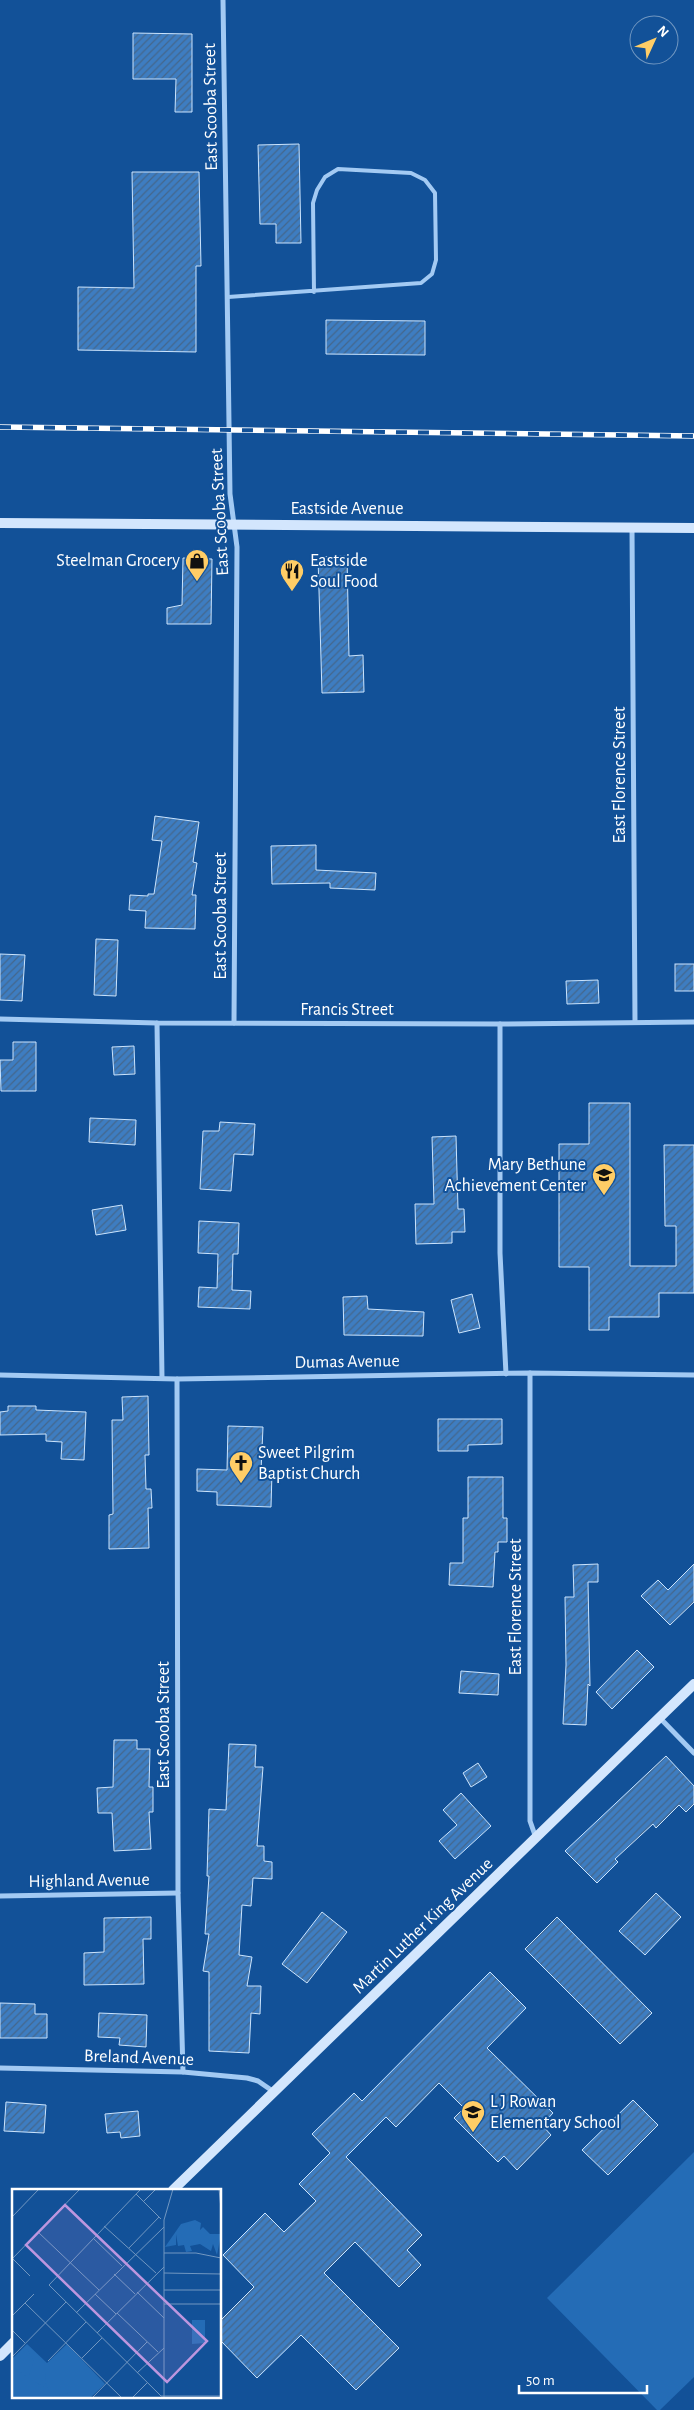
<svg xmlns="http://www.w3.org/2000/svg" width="694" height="2410" viewBox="0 0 694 2410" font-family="'Alegreya Sans',sans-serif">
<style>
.garden{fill:#246cb6}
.building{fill:url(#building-hatch);stroke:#cbe4fd}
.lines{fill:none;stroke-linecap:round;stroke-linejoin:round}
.lane{stroke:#a3caf3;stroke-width:4}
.street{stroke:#a3caf3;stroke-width:5}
.secondary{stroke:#d3e6fd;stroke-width:10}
.rail-casing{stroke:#fff;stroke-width:5.5}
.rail{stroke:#125198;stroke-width:4;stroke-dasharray:11;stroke-linecap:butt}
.labels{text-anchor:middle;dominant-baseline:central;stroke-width:4;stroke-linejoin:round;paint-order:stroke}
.street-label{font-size:18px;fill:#fff;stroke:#125198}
.poi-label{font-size:18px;fill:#fff;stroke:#125198;text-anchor:start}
.inset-road{fill:none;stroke:#7197c1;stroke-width:1}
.view{fill:#bd96df;fill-opacity:0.15;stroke:#bd96df;stroke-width:2.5}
.inset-edge{fill:none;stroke:#fff;stroke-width:2.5}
</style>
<defs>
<pattern id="building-hatch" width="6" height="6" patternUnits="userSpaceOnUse" patternTransform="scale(1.25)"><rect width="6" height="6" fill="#3e7dc1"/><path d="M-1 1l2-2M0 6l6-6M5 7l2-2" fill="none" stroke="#44678c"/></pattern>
</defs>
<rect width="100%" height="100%" fill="#125198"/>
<!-- garden -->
<path class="garden" d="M694,2152V2377L660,2410H657L547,2298Z"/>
<!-- building -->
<g class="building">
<path d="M133,33L192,34V112H175L176,79H133Z"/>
<path d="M299,144L301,243H276V224H260L258,145Z"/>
<path d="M132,172H199L201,266H196V352L78,350V287L134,288Z"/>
<path d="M326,320L425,321V355L326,354Z"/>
<path d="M347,556L349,656L363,655L364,692L322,693L318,557Z"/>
<path d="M183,558L212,559L211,624H167V608L182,605Z"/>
<path d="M155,816L199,822L193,862L197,863L192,895H196L195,929L145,928L146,911L129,910L130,895L148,896V894H154L162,841L152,840Z"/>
<path d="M316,845V870L376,873L375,890L330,888V883L272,884L271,846Z"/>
<path d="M96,939L118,940L116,996L94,995Z"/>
<path d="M0,954L25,955L22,1001L0,1000Z"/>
<rect x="675" y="964" width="19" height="27"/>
<path d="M598,980L599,1003L567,1004L566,981Z"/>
<path d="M13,1042H36V1091H1L0,1060H13Z"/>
<path d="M134,1046L135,1074L114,1075L112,1047Z"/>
<path d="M589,1103H630V1266H676V1226H665L664,1145H694V1293H659V1317H609V1330H589V1267H559V1144H589Z"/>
<path d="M90,1118L136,1120L135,1145L89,1142Z"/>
<path d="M220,1122L255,1124L253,1155L234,1154L231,1191L200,1189L203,1131H219Z"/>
<path d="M456,1136L458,1209H464L465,1232H452V1243L416,1244L415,1204H434L432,1137Z"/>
<path d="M122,1205L126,1230L96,1235L92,1210Z"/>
<path d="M199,1221L239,1223L238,1254H233L232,1290L251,1291L250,1309L198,1307L199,1287L217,1288L218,1254L198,1253Z"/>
<path d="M472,1294L480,1328L459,1333L451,1300Z"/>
<path d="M367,1296L368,1309L424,1312L423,1336L344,1335L343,1297Z"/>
<path d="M148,1396L149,1455H145L146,1489H151L152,1508H148L149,1548L109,1549V1515L113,1514L112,1420H123L122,1397Z"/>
<path d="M8,1406H36V1410L86,1412L84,1460L61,1459L62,1442L46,1441V1434L0,1435V1412L8,1411Z"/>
<path d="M438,1419H502V1444L468,1445V1451H438Z"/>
<path d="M228,1426L263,1427L261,1471L272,1472L271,1507L217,1505V1492L197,1491V1469L227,1470Z"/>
<path d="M468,1477H503V1518H507V1542H498V1552H495L493,1587L449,1585L450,1563H463V1518H468Z"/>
<path d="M598,1564V1582H588L590,1686L588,1684L586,1725L563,1724L566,1665L565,1597H574L573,1565Z"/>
<path d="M694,1564V1602L670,1625L641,1596L658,1580L668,1590Z"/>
<path d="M637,1650L654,1667L612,1709L596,1692Z"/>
<path d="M461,1671L499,1674L498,1695L459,1693Z"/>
<path d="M114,1740H137V1749H150L149,1787H153V1812H149L151,1849L114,1851L112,1813H98L97,1788L113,1787Z"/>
<path d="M229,1744L256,1745L255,1767H263L257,1846H264V1861L272,1862V1879L253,1878L251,1906L242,1905L239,1955L252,1957L247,1986H261L260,2014L251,2013L249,2053L209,2051V1972L203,1971L209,1934H205L209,1876H207L209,1809L226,1810Z"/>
<path d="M666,1756L694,1786V1804L686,1812L679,1805L656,1828L653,1824L615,1859L618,1862L597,1883L565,1851Z"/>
<path d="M478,1763L487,1777L471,1787L463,1773Z"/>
<path d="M461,1793L491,1826L455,1859L439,1841L457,1825L443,1810Z"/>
<path d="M656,1893L681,1917L645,1955L619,1931Z"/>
<path d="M322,1912L347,1932L307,1983L282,1964Z"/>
<path d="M151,1917V1939H143L144,1984L84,1985V1953L104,1952V1918Z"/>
<path d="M557,1917L652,2013L620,2044L525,1949Z"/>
<path d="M490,1972L526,2008L487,2048L553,2113L542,2125L551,2135L517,2170L504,2156L498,2162L454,2118L464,2108L439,2083L396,2127L386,2117L346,2157L422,2235L407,2250L421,2265L399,2287L355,2242L324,2273L399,2348L356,2390L301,2335L257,2378L220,2340V2321L254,2287L223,2255L265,2213L284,2232L316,2201L299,2184L330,2153L312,2134L354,2093L362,2101Z"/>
<path d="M0,2003L35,2004V2014H47V2038H0Z"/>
<path d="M99,2013L147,2015L146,2047L119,2045L120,2038L98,2037Z"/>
<path d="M633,2100L658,2125L608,2175L582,2150Z"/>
<path d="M6,2102L46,2105L44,2133L4,2131Z"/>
<path d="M138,2111L140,2136L121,2138L120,2132L107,2133L105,2114Z"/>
</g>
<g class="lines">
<!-- lane -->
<path class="lane" d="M228,297L421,283L432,274L436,260L435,193L425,180L411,173L338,169L325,177L317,190L313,203L314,292"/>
<!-- street -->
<g class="street">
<path d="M223,0L230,494L237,547L234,1023"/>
<path d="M632,528L635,1022"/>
<path d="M0,1019L157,1023L500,1024L694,1022"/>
<path d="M157,1023L162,1378"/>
<path d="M500,1024V1253L506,1374"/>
<path d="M530,1373V1821L536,1838"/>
<path d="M0,1375L177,1379L530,1373L694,1375"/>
<path d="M177,1379L178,1893L183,2072"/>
<path d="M659,1717L694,1753"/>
<path d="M0,1896L178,1893"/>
<path d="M0,2068L183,2072L247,2078L258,2081L274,2092"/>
</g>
<!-- secondary -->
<g class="secondary">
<path d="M0,523L694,528"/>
<path d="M173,2190L694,1684"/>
<path d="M0,2356L14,2342"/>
</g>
<!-- rail casing -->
<g class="rail-casing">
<path id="rail" d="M0,427L694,436"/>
</g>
<!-- rail -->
<use href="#rail" class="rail"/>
</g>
<!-- icons -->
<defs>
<g id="shop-pin" transform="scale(1.25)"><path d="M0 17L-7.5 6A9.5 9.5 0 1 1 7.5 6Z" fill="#ffcd66" stroke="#125198"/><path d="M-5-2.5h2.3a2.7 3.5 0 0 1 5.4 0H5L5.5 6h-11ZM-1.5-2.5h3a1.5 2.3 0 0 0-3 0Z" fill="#111"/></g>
<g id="restaurant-pin" transform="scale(1.25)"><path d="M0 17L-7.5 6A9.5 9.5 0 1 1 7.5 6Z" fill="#ffcd66" stroke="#125198"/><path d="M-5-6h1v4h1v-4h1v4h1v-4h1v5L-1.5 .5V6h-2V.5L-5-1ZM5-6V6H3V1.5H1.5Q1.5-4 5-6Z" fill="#111"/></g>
<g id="school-pin" transform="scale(1.25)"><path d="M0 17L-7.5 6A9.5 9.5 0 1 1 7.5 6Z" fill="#ffcd66" stroke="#125198"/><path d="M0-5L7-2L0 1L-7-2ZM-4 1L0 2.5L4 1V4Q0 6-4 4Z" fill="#111"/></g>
<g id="church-pin" transform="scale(1.25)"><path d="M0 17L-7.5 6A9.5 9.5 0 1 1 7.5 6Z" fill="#ffcd66" stroke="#125198"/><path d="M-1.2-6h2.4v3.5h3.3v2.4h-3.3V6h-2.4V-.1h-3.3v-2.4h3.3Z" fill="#111"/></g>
</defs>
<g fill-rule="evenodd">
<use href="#shop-pin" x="197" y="561"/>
<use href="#restaurant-pin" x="292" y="571"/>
<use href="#school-pin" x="604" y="1175"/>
<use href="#church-pin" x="241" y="1463"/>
<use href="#school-pin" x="473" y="2112"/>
</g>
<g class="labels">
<!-- street labels -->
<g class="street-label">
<text transform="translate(211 107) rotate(-91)">East Scooba Street</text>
<text x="347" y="509">Eastside Avenue</text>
<text transform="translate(220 512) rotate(-93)">East Scooba Street</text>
<text transform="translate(620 775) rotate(-90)">East Florence Street</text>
<text transform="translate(221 916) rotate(-90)">East Scooba Street</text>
<text x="347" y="1010">Francis Street</text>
<text transform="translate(347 1362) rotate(-1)">Dumas Avenue</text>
<text transform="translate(516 1607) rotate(-90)">East Florence Street</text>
<text transform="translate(164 1725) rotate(-90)">East Scooba Street</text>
<text transform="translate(89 1881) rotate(-1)">Highland Avenue</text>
<text transform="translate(423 1926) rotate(-44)">Martin Luther King Avenue</text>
<text transform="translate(139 2058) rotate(2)">Breland Avenue</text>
</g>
<!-- poi labels -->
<g class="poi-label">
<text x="180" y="561" text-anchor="end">Steelman Grocery</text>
<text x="310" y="561">Eastside<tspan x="310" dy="21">Soul Food</tspan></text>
<text x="586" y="1165" text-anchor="end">Mary Bethune<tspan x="586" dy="21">Achievement Center</tspan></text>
<text x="258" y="1453">Sweet Pilgrim<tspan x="258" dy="21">Baptist Church</tspan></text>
<text x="490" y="2102">L J Rowan<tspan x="490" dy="21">Elementary School</tspan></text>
</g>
</g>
<!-- overview -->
<g transform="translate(12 2189)">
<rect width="209" height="209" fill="#125198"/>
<path d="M183,31L189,34L188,41L191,38L198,45H209L205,66L201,55L199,62L188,55L178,57L180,62L174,63L172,56L166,57L164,45V56L153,58L169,35Z" fill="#246cb6"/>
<path d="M15,155L35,174L55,155L93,195L79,208H0V170Z" fill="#246cb6"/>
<path d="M180,131H193V154L180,155ZM15,160L22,172L16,189L0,177ZM27,179L33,184L34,192H47L60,203L39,208L34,194L31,198L21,191Z" fill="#246cb6"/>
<path class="inset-road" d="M207,0L209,20M124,5L149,30M131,13L144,0M0,28L27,0M92,37L144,84M26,43L87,101M81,49L110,77M117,59L147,28M152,64H184L209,69M0,69L18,87M0,70L68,0M152,84L209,85M102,85L123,105M37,96L129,0M37,96L149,207H209M152,101H209M125,103L152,129M83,105L104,125M13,114L109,208M152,115H209M64,124L152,38M105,124L146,163M0,127L22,105M0,141L13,154M85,144L152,78M0,168L54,113M70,169L90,149M36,172L74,133M125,184L152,159M81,208L135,153M121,208L135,194M152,208V31L161,0"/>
<path class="view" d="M53,16L195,152L155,193L14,56Z"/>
<rect width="209" height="209" class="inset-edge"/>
</g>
<!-- north arrow -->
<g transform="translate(654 40) rotate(46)"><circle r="24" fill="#125198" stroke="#7197c1"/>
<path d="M0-4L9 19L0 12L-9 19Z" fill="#ffcd66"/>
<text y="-8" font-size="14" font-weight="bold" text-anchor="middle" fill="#ffffff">N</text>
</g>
<!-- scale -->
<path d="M519 2385v8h128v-8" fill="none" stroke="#ffffff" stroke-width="2.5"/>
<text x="526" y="2385" font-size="15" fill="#ffffff" stroke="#125198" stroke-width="4" paint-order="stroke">50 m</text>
</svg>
